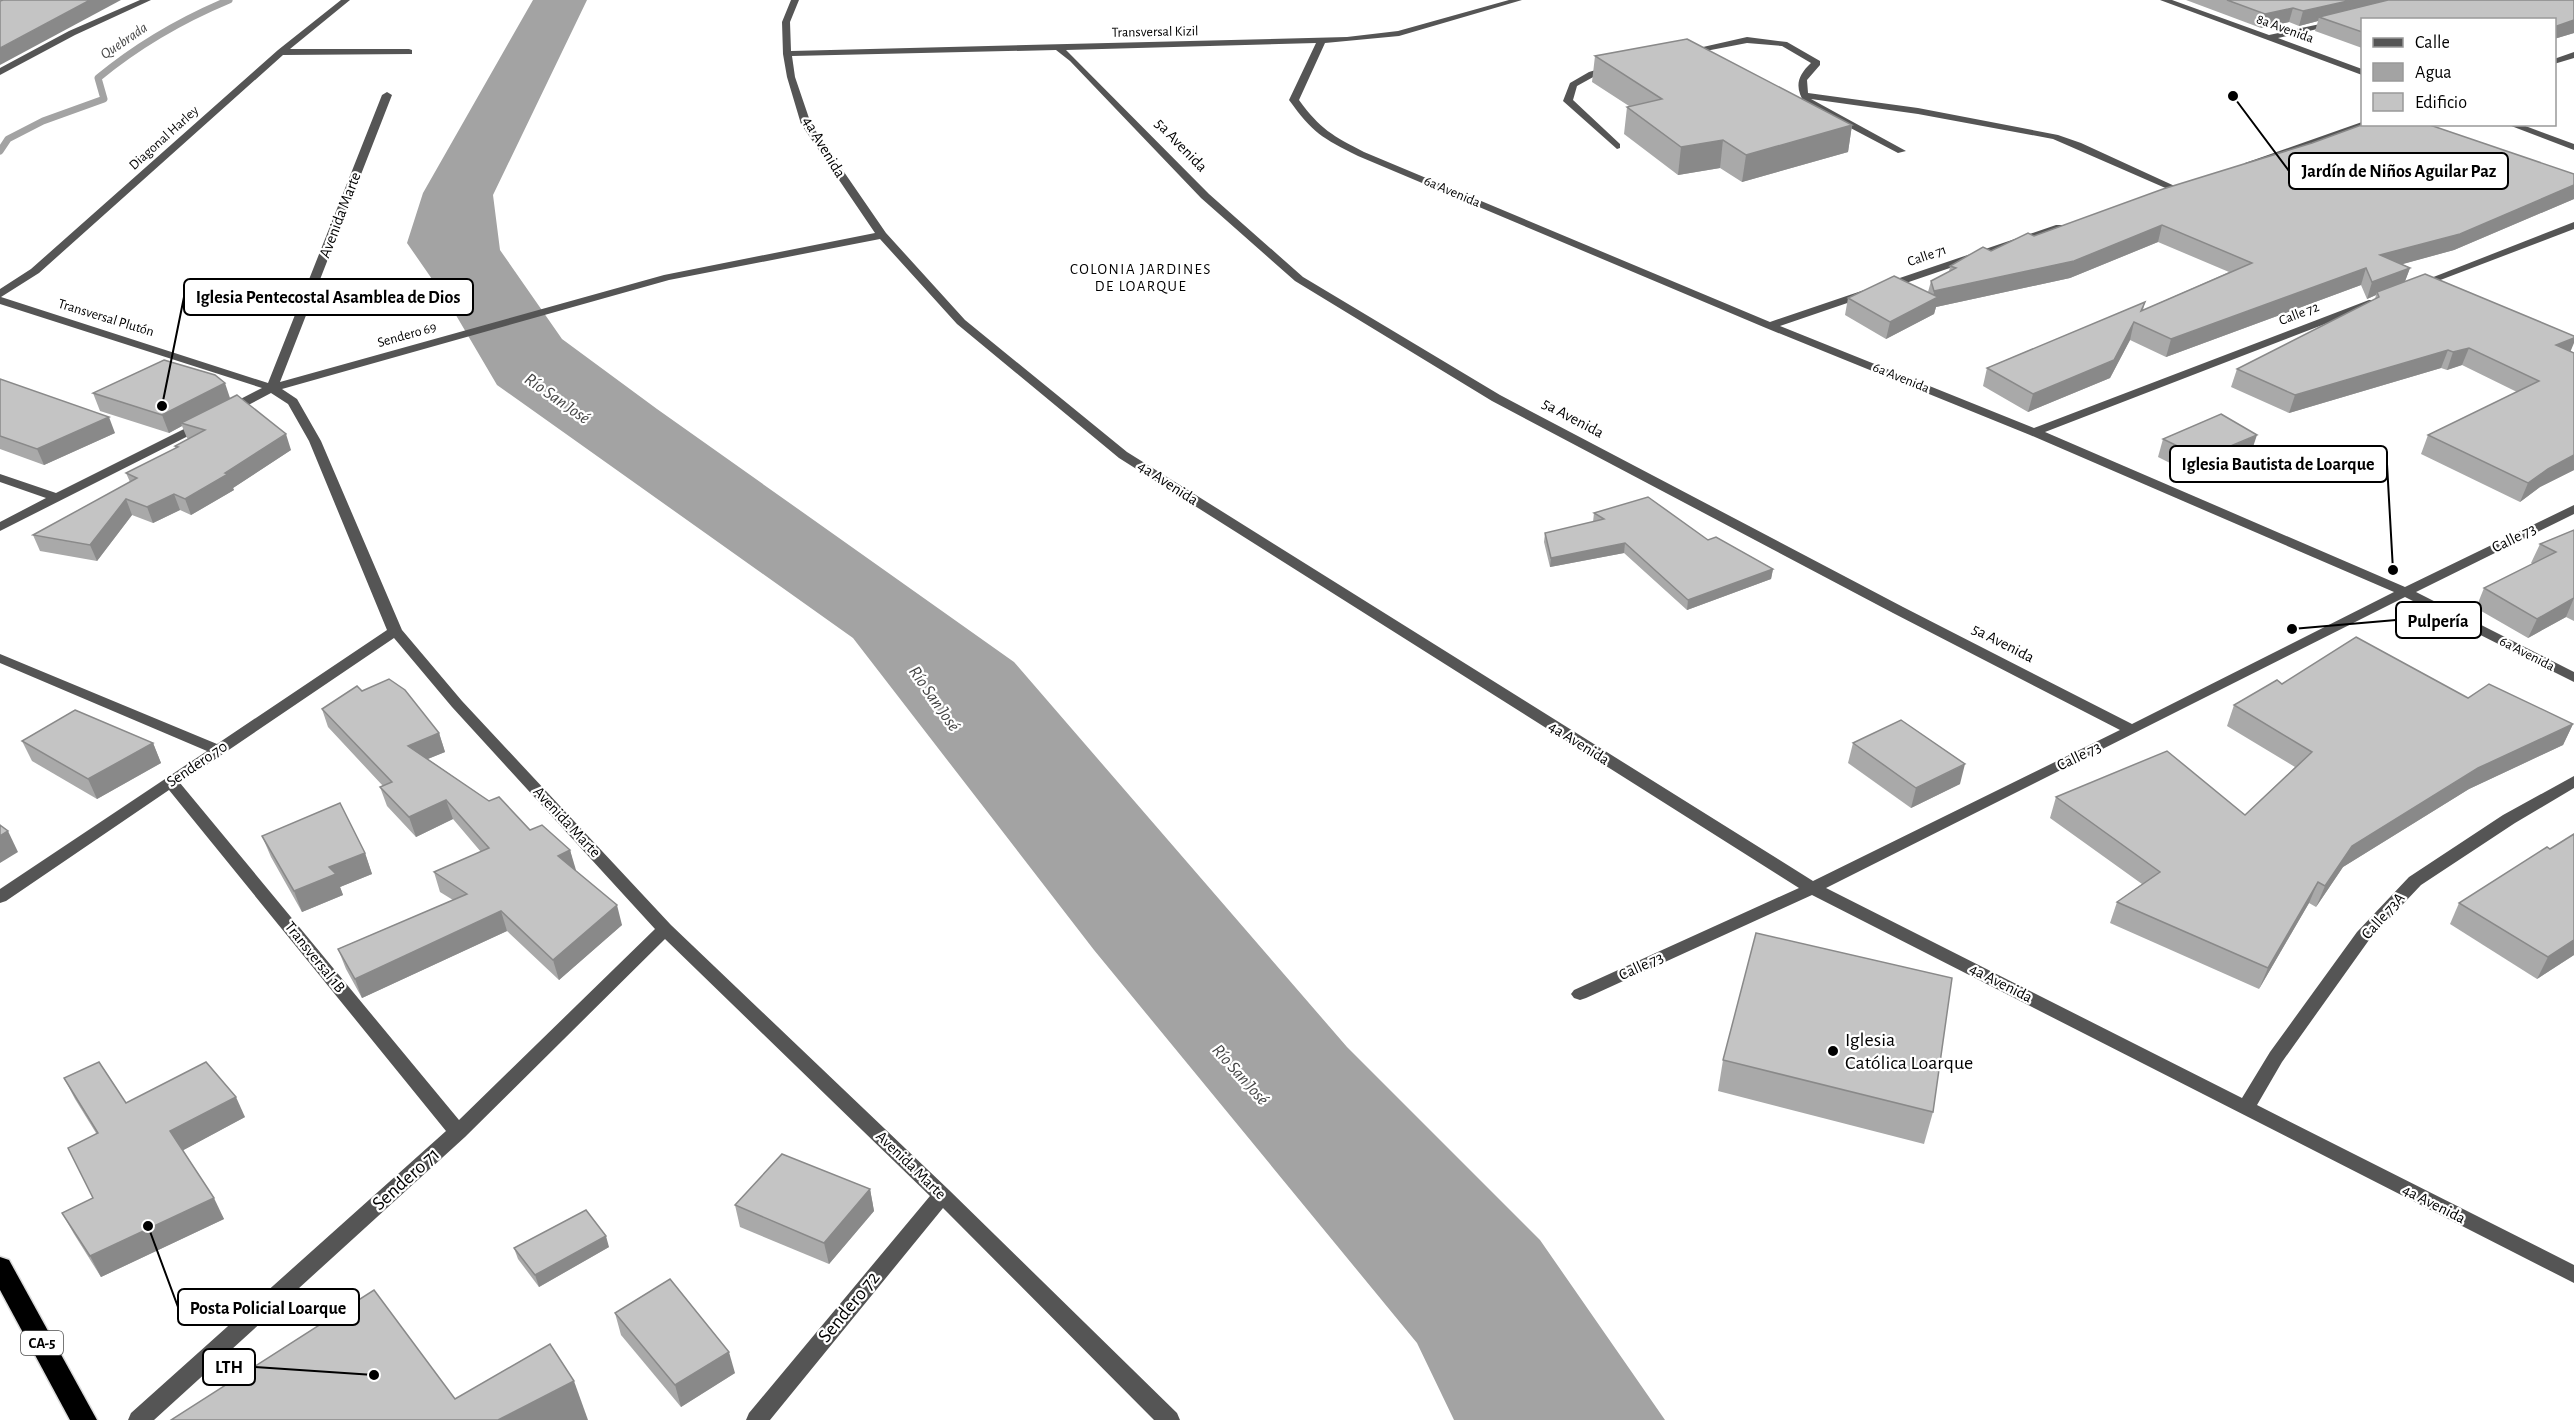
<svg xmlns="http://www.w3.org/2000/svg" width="2574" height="1420" viewBox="0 0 2574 1420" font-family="'Alegreya Sans',sans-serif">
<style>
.water{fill:#a3a3a3}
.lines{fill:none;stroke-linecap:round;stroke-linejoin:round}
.stream{stroke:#a3a3a3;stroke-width:7}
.highway-casing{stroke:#dbdbdb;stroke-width:3}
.minor{fill:#555;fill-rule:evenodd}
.highway{fill:#000;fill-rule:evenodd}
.wall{fill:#a9a9a9}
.shaded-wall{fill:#898989}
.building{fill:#c4c4c4;stroke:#898989;stroke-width:1.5}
.poi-dot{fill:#000;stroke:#fff;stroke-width:2}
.labels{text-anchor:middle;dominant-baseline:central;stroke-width:4.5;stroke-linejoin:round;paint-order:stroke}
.far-street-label{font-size:14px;fill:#000;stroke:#fff}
.far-water-label{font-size:15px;font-style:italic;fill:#444;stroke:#fff}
.far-neighbourhood-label{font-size:15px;letter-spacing:1.5px;fill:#000;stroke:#fff}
.shield{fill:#fff;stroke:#4c4c4c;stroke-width:1.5}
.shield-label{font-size:15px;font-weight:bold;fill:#000}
.street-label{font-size:16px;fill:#000;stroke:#fff}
.water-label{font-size:18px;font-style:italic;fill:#444;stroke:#fff}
.near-poi-label{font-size:20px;fill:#000;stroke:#fff;text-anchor:start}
.near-street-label{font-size:20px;fill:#000;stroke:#fff}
.leader{fill:none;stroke:#000;stroke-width:2}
.callout-dot{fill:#000;stroke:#fff;stroke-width:2}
.callout{fill:#fff;stroke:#000;stroke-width:2}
.callout-label{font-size:18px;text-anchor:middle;font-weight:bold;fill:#000}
</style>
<rect width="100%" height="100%" fill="#fff"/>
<!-- water -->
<path class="water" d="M533,0H587L493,195L500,250L562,339L657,409L1014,662L1347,1047L1540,1240L1665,1420H1454L1417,1343L1094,950L853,638L497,385L450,305L407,243L423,193Z"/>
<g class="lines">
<!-- stream -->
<path class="stream" d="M0,151L8,139L43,121L104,99L98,78C138,45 181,20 229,0"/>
<!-- highway casing -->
<g class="highway-casing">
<path id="highway" d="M0,1257L9,1260L97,1420H70L0,1290Z"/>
</g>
<!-- minor -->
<g class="minor">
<path d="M140,0H151L75,35L0,75V68L69,31Z"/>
<path d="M341,0H350L290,49H409L412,50V54L283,55L39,273L1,297L268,383L382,95L387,92L392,95L280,382L664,275L875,233L801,124L787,77L783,54L782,22L791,0H799L790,22L791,51L1347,37L1398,31L1509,0H1522L1399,36L1325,43L1299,100C1320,129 1333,136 1364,152L1770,322L2056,225H2064V229L1780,326L2034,428L2369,300H2377V304L2045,432L2405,587L2574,505V514L2416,592L2574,672V682L2405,597L1826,888L2242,1098L2270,1052L2357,932L2409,877L2503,815L2574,776V788L2515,823L2421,885L2369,940L2282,1062L2257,1105L2574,1265V1283L1812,895L1586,998L1580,1000L1574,998L1571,994L1574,990L1799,888L1119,458L957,324L880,239L669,280L282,389L297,399L321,441L402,630L462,701L671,925L949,1190L1177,1413L1180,1420H1154L943,1208L770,1420H746L749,1413L930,1196L665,939L465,1137L154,1420H128L131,1413L446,1131L169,790L6,901L0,903V889L207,751L0,663V654L217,744L387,630L309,441L288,404L271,393L233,413H225V407L262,388L0,304V289L31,269L278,50ZM1316,43L1289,100C1313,133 1322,138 1358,156L1766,328L2030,435L2394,592L2132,724L1903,607L1500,395L1303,277L1209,194L1066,50ZM1056,50L1070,61L1201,198L1295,281L1492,401L1893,613L2120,730L1813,881L1127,452L965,320L886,233L811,124L795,77L792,56ZM394,638L452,707L655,929L459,1120L180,783Z"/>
<path d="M2160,0H2172L2269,35L2339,20V24L2278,38L2362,69V75Z"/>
<path d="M1747,37L1787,42L1820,61V65L1807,80L1808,93L1918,108L2058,135L2081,143L2179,188L2170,190L2053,139L1918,114L1811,99L1906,151L1898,153L1805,104C1795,88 1796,77 1811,63L1782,46L1747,43L1685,55L1681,52Z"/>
<path d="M2574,52V58L2554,64V59Z"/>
<path d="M1612,65L1616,68L1615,70L1595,76L1577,86L1573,100L1620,144V148L1617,149L1563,101L1570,83L1589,72Z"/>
<path d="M2362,122V124H2371L2253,165L2245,163Z"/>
<path d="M2506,124H2520L2574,144V150Z"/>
<path d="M2574,222V229L2422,287H2414L2413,285Z"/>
<path d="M202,420L208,424L206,427L0,531V522L46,498L0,482V474L56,493Z"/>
</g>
<!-- highway -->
<use href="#highway" class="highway"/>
</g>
<!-- wall -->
<g class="wall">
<path d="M2186,0H2574V33L2554,39V20H2362V48L2315,31L2318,21L2299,26L2289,22L2261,28Z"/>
<path d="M1595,56L1852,125L1848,152L1742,182L1720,168L1678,175L1624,134L1627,107L1629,106L1592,82Z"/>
<path d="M2574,174V199L2454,250L2402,264L2410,268L2405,281L2574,353V470L2540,487L2520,502L2421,454L2428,435L2517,392L2462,365L2447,370L2441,368L2289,413L2231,387L2237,369L2375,299L2376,295L2367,299L2361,285L2166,357L2130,340L2110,378L2028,412L1983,386L1987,368L2145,302L2143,310L2229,272L2158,242L2070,278L1936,307L1934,314L1886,339L1845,315L1848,298L1928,292L1931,281L1949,272L1950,266L2034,236Z"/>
<path d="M0,379L115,433L44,465L0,449Z"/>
<path d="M93,393L230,398L291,450L233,488L234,490L191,515L180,510L153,523L132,515L97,561L40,551L33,535L130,482L126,473L176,449L175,446L188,439L187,438L182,426L169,433L100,411Z"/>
<path d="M2163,439L2251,453L2196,476L2158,457Z"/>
<path d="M1594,513L1708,540L1773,569L1771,579L1687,610L1624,553L1550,567L1544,542L1545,533L1593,522Z"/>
<path d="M2574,530V621L2566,617L2528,638L2476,608L2484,588L2533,564L2531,563L2540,544Z"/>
<path d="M2282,684L2468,698L2573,724L2563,745L2469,789L2343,867L2316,907L2309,903L2259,989L2110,923L2117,902L2142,884L2050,818L2056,797L2245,815L2295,767L2227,726L2234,705Z"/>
<path d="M322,709L439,733L445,752L428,759L530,830L570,850L575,870L622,925L559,980L507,931L362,998L346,969L338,949L453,900L440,892L434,872L481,852L453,819L416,837L387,806L380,787L383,786L328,727Z"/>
<path d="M22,741L153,743L161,763L97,799L32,761Z"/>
<path d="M1853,743L1960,784L1911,808L1848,763Z"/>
<path d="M262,836L365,853L372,874L340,887L343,895L302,912L271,857Z"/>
<path d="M2459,903L2574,955L2537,979L2450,924Z"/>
<path d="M1723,1060L1933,1112L1924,1144L1718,1091Z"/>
<path d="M64,1078L126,1103L245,1117L183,1150L224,1219L101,1277L74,1234L62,1213L93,1198L96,1133L75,1099Z"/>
<path d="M870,1189L874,1211L829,1264L740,1227L735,1205Z"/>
<path d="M609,1247L539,1287L518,1259L514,1248Z"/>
<path d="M615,1313L735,1373L681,1407L621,1335Z"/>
</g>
<!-- shaded-wall -->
<g class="shaded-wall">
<path d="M90,0H121L0,65V48Z"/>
<path d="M2352,0H2406L2319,17L2318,21L2299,26L2303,11Z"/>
<path d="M2293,8L2289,22L2261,28L2265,14Z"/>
<path d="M2574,20V33L2554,39V27Z"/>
<path d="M1852,125L1848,152L1742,182L1746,155Z"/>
<path d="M1723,140L1720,168L1678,175L1681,147Z"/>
<path d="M2574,185V199L2454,250L2374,272L2380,255Z"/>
<path d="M2162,225L2158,242L2070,278L1936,307L1934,314L1886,339L1890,322L1933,299L1934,291Z"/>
<path d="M2366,268L2361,285L2166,357L2171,339Z"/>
<path d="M2410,268L2404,284L2377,292L2376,295L2367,299L2372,282Z"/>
<path d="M2134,322L2130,340L2110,378L2028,412L2033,394Z"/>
<path d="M2574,338V343L2569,355L2556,345Z"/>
<path d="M2469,348L2462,365L2447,370L2453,352Z"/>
<path d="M2448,350L2441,368L2289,413L2295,395Z"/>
<path d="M225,383L231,401L181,423L182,426L169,433L162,415Z"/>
<path d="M109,417L115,433L44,465L37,449Z"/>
<path d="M286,434L291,450L233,488L234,490L191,515L185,499Z"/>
<path d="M2257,435L2251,453L2196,476L2202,458Z"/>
<path d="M2574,455V470L2540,487L2520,502L2528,483L2548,469Z"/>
<path d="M174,494L180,510L153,523L147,507Z"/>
<path d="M126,499L132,515L97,561L90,545Z"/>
<path d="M1625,543L1624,553L1550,567L1551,558Z"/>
<path d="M1773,569L1771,579L1687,610L1688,600Z"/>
<path d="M2574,598L2566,617L2528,638L2537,619Z"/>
<path d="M2573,724L2563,745L2469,789L2343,867L2316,907L2325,886L2352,846L2478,768Z"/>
<path d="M439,733L445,752L415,764L408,746Z"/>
<path d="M153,743L161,763L97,799L88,779Z"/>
<path d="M1965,764L1960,784L1911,808L1916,788Z"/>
<path d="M446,800L453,819L416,837L409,817Z"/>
<path d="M8,831L18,852L0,863V836Z"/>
<path d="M570,850L576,870L564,875L558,856Z"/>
<path d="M365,853L372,874L340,887L343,895L302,912L294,891L329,867Z"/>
<path d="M2318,882L2309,903L2259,989L2268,968Z"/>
<path d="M617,905L622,925L559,980L553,960Z"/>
<path d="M501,911L507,931L362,998L355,979Z"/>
<path d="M2574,940V955L2537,979L2548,957Z"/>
<path d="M236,1097L245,1117L180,1152L170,1131Z"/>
<path d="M870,1189L874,1211L829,1264L824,1243Z"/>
<path d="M214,1198L224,1219L101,1277L90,1256Z"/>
<path d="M606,1236L609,1247L539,1287L535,1275Z"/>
<path d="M729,1352L735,1373L681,1407L675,1385Z"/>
<path d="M574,1381L588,1420H498Z"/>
</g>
<!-- building -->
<g class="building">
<path d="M3,0H90L0,48V1Z"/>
<path d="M2227,0H2352L2303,11L2293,8L2265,14Z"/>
<path d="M2388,0H2574V20L2554,27V20H2362V32L2319,17Z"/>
<path d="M1687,39L1852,125L1746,155L1723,140L1681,147L1627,107L1662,99L1595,56Z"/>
<path d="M2364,124H2427L2574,174V185L2460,234L2380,255L2410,268L2372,282L2366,268L2171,339L2134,322L2114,360L2033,394L1987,368L2145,302L2141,311L2252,263L2162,225L2074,261L1934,291L1931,281L1956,268L1950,266L1983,247L1991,251L2028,233L2034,236L2163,189L2312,143Z"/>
<path d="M2425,274L2574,336V338L2556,345L2574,353V455L2548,469L2528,483L2428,435L2539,381L2469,348L2453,352L2448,350L2295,395L2237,369L2379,297L2377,292Z"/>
<path d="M1894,276L1938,297L1890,322L1848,298Z"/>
<path d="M164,360L215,375L225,383L162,415L93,393Z"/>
<path d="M0,379L109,417L37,449L0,436Z"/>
<path d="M237,395L286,434L225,473L228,474L185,499L174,494L147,507L126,499L90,545L33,535L137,478L126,473L178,447L175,446L205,430L181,423Z"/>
<path d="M2221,414L2257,435L2202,458L2163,439Z"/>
<path d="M1648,497L1708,540L1716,537L1773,569L1688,600L1625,543L1551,558L1545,533L1604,519L1594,513Z"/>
<path d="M2574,530V598L2537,619L2484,588L2556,552L2540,544Z"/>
<path d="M2356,637L2468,698L2489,684L2573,724L2478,768L2352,846L2325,886L2318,882L2268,968L2117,902L2160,872L2056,797L2167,751L2245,815L2312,752L2234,705L2277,680L2282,684Z"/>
<path d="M389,679L405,690L439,733L408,746L489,801L499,797L530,830L542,825L570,850L558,856L617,905L553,960L501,911L355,979L338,949L467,894L434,872L489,848L446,800L409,817L380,787L392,782L322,709L357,686L362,691Z"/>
<path d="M75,710L153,743L88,779L22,741Z"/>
<path d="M1901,720L1965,764L1916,788L1853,743Z"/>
<path d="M340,803L365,853L329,867L336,874L294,891L262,836Z"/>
<path d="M0,825L8,831L0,836Z"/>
<path d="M2574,834V940L2548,957L2459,903L2547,847L2550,849Z"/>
<path d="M1756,933L1952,978L1933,1112L1723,1060Z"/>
<path d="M99,1062L126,1103L206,1062L236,1097L170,1131L214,1198L90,1256L62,1213L93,1198L68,1148L98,1133L64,1078Z"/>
<path d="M782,1154L870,1189L824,1243L735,1205Z"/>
<path d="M586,1210L606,1236L535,1275L514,1248Z"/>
<path d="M670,1279L729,1352L675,1385L615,1313Z"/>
<path d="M374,1290L455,1399L550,1344L574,1381L498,1420H171Z"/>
</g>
<!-- markers -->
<circle class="poi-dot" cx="1833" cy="1051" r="6"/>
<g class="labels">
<!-- far-street labels -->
<g class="far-street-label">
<text transform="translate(2285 29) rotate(20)">8a Avenida</text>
<text transform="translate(1155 32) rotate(-1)">Transversal Kizil</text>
<text transform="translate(164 138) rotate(-42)">Diagonal Harley</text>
<text transform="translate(1452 192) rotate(23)">6a Avenida</text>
<text transform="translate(1927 256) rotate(-19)">Calle 71</text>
<text transform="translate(2299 314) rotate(-21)">Calle 72</text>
<text transform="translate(106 318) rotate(17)">Transversal Plutón</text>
<text transform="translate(407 335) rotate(-16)">Sendero 69</text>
<text transform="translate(1901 378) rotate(22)">6a Avenida</text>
<text transform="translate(2527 654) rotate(27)">6a Avenida</text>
</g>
<!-- far-water labels -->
<g class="far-water-label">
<text transform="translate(124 41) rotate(-34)">Quebrada</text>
</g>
<!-- far-neighbourhood labels -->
<g class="far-neighbourhood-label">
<text x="1141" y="269">COLONIA JARDINES<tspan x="1141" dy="17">DE LOARQUE</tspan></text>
</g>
<!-- shield labels -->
<rect class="shield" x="21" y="1331" width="42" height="24" rx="4.5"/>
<g class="shield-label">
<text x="42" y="1343">CA-5</text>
</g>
<!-- street labels -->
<g class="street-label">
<text transform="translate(1181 145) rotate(46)">5a Avenida</text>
<text transform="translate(824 147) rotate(59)">4a Avenida</text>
<text transform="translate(340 215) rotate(-69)">Avenida Marte</text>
<text transform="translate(1573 418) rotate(28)">5a Avenida</text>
<text transform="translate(1168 483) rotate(33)">4a Avenida</text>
<text transform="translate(2514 538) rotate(-26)">Calle 73</text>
<text transform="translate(2003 643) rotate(27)">5a Avenida</text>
<text transform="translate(1579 743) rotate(32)">4a Avenida</text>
<text transform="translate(2079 756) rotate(-26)">Calle 73</text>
<text transform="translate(197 764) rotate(-34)">Sendero 70</text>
<text transform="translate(567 822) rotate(47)">Avenida Marte</text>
<text transform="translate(2383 916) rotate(-48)">Calle 73A</text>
<text transform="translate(315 957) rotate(51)">Transversal 1B</text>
<text transform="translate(1641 966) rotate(-25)">Calle 73</text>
<text transform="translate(2001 983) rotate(27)">4a Avenida</text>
<text transform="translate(911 1165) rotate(44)">Avenida Marte</text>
<text transform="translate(2434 1204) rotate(27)">4a Avenida</text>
</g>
<!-- water labels -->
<g class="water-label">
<text transform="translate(557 399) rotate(35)">Río San José</text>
<text transform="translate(934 699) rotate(55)">Río San José</text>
<text transform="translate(1240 1075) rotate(48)">Río San José</text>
</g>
<!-- near-poi labels -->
<g class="near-poi-label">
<text x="1845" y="1040">Iglesia<tspan x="1845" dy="23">Católica Loarque</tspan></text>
</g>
<!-- near-street labels -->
<g class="near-street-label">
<text transform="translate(406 1179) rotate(-42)">Sendero 71</text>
<text transform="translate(849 1307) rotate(-51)">Sendero 72</text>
</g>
</g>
<!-- callouts -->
<path class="leader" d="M2233 96L2289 171M162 406L184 297M2393 570L2387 464M2292 629L2396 620M148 1226L178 1307M374 1375L255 1367"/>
<g class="callout-dot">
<circle cx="2233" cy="96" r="6"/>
<circle cx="162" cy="406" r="6"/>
<circle cx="2393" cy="570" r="6"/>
<circle cx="2292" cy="629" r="6"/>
<circle cx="148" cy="1226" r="6"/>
<circle cx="374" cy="1375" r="6"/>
</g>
<g class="callout">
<rect x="2289" y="153" width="219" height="36" rx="6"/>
<rect x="184" y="279" width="289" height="36" rx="6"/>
<rect x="2170" y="446" width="217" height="36" rx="6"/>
<rect x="2396" y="602" width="85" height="36" rx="6"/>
<rect x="178" y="1289" width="181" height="36" rx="6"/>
<rect x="203" y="1349" width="52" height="36" rx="6"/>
</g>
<g class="callout-label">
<text x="2399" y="177">Jardín de Niños Aguilar Paz</text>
<text x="328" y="303">Iglesia Pentecostal Asamblea de Dios</text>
<text x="2278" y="470">Iglesia Bautista de Loarque</text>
<text x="2438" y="627">Pulpería</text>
<text x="268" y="1314">Posta Policial Loarque</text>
<text x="229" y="1373">LTH</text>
</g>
<!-- legend -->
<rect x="2361" y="18" width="195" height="108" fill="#ffffff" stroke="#999999" stroke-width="1.5"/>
<rect x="2373" y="38" width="30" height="9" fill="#555555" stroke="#999999" stroke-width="1.5"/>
<text x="2415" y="48" font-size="18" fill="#000000">Calle</text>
<rect x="2373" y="63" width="30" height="18" fill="#a3a3a3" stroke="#999999" stroke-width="1.5"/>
<text x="2415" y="78" font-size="18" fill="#000000">Agua</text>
<rect x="2373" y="93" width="30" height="18" fill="#c4c4c4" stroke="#999999" stroke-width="1.5"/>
<text x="2415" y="108" font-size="18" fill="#000000">Edificio</text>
</svg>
